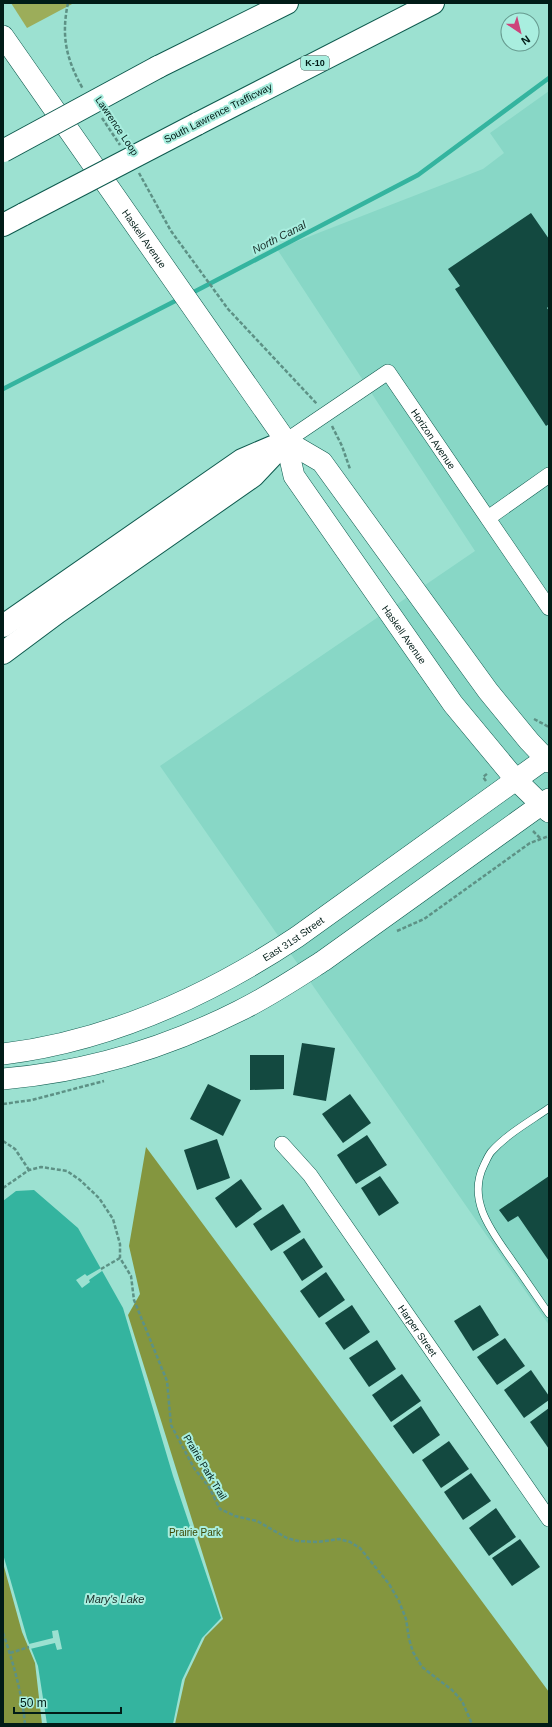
<svg xmlns="http://www.w3.org/2000/svg" width="552" height="1727" viewBox="0 0 552 1727" font-family="Helvetica,sans-serif">
<style>
.built{fill:#88d7c6}
.green{fill:#9cad5a}
.forest{fill:#84963f}
.water{fill:#34b49f}
.pier{fill:#9ce1d1}
.lines{fill:none;stroke-linecap:round;stroke-linejoin:round}
.stream{stroke:#34b49f;stroke-width:4.5}
.building{fill:#134940}
.lane-casing{stroke:#0e5a4e;stroke-width:8}
.street-casing{stroke:#0e5a4e;stroke-width:16}
.secondary-casing{stroke:#0e5a4e;stroke-width:22}
.highway-casing{stroke:#0e5a4e;stroke-width:24}
.path{stroke:#5d9185;stroke-width:2.5;stroke-dasharray:4 2;stroke-linecap:butt}
.lane{stroke:#fff;stroke-width:7}
.street{stroke:#fff;stroke-width:15}
.secondary{stroke:#fff;stroke-width:21}
.highway{stroke:#fff;stroke-width:22}
.highway-bridge-casing{stroke:#0e5a4e;stroke-width:24;stroke-linecap:butt}
.highway-bridge{stroke:#fff;stroke-width:22}
.labels{text-anchor:middle;dominant-baseline:central;stroke-width:4;stroke-linejoin:round;paint-order:stroke}
.shield{fill:#a9eedf;stroke:#335b53;stroke-width:1}
.shield-label{font-size:9px;font-weight:bold;fill:#011c17}
.street-label{font-size:10px;fill:#011c17;stroke:#a9eedf}
.park-label{font-size:10px;fill:#3d4804;stroke:#a9eedf}
.water-label{font-size:11px;font-style:italic;fill:#192e29;stroke:#a9eedf}
</style>
<rect width="100%" height="100%" fill="#9ce1d1"/>
<!-- built -->
<path class="built" d="M549,91V1325L160,766L475,551L277,249L483,169L504,153L490,133Z"/>
<!-- green -->
<path class="green" d="M11,3H74L27,28Z"/>
<!-- forest -->
<g class="forest">
<path d="M146,1147L549,1692V1724H175L185,1679L205,1637L223,1619L128,1315L140,1294L129,1246Z"/>
<path d="M3,1563L22,1632L35,1663L42,1724H3Z"/>
</g>
<!-- water -->
<path class="water" d="M34,1190L78,1228L123,1308L173,1476L221,1618L202,1638L182,1680L173,1724H47L38,1666L27,1638L3,1554V1201L16,1191Z"/>
<!-- pier -->
<g class="pier">
<path d="M101,1268L102,1271L89,1280L90,1282L82,1288L76,1280L85,1274L87,1276Z"/>
<path d="M58,1630L62,1649L57,1650L55,1643L30,1649L29,1644L53,1638L52,1631Z"/>
</g>
<g class="lines">
<!-- stream -->
<g class="stream">
<path d="M190,294L418,175L549,78"/>
<path d="M3,389L179,299"/>
</g>
</g>
<!-- building -->
<g class="building">
<path d="M531,213L549,239V306L547,308L549,311V424L546,426L455,289L460,286L448,269Z"/>
<path d="M302,1043L335,1048L326,1101L293,1095Z"/>
<path d="M250,1055H284V1089L250,1090Z"/>
<path d="M208,1084L241,1100L223,1136L190,1119Z"/>
<path d="M350,1094L371,1123L343,1143L322,1114Z"/>
<path d="M367,1135L387,1165L356,1184L337,1155Z"/>
<path d="M217,1139L230,1178L197,1190L184,1150Z"/>
<path d="M380,1176L399,1203L379,1216L361,1188Z"/>
<path d="M549,1176V1261L518,1216L508,1222L499,1210Z"/>
<path d="M241,1179L262,1209L236,1228L215,1198Z"/>
<path d="M283,1204L301,1232L271,1251L253,1224Z"/>
<path d="M304,1238L323,1267L302,1281L283,1252Z"/>
<path d="M326,1272L345,1300L319,1318L300,1291Z"/>
<path d="M352,1305L370,1332L344,1350L325,1323Z"/>
<path d="M480,1305L499,1335L473,1351L454,1321Z"/>
<path d="M505,1338L525,1366L497,1385L477,1357Z"/>
<path d="M377,1340L396,1369L369,1387L349,1358Z"/>
<path d="M531,1370L549,1396V1400L524,1418L504,1390Z"/>
<path d="M402,1374L421,1401L391,1422L372,1395Z"/>
<path d="M421,1406L440,1435L413,1454L393,1426Z"/>
<path d="M549,1408V1449L530,1422Z"/>
<path d="M449,1441L469,1469L441,1488L422,1460Z"/>
<path d="M471,1473L491,1501L463,1520L444,1492Z"/>
<path d="M496,1508L516,1537L489,1556L469,1528Z"/>
<path d="M520,1539L540,1567L512,1586L492,1558Z"/>
</g>
<g class="lines">
<!-- lane casing -->
<g class="lane-casing">
<path id="lane" d="M549,1108C529,1122 507,1134 491,1152C488,1156 486,1161 484,1165C466,1201 493,1233 513,1262C525,1279 537,1297 549,1314"/>
</g>
<!-- street casing -->
<g class="street-casing">
<g id="street">
<path id="s1" d="M286,441L388,372L549,608"/>
<path d="M488,518L549,475"/>
<path id="s2" d="M282,1144L310,1175L549,1519"/>
</g>
</g>
<!-- secondary casing -->
<g class="secondary-casing">
<g id="secondary">
<path id="s3" d="M3,36L286,441L294,476L453,704L516,780L549,812"/>
<path d="M286,441L322,462L488,691L529,741L549,762"/>
<path id="s4" d="M3,1054C110,1041 208,996 297,937L549,756"/>
<path d="M3,1079C85,1072 166,1048 239,1011C268,997 295,979 323,961L549,799"/>
</g>
</g>
<!-- highway casing -->
<g class="highway-casing">
<g id="highway">
<path d="M158,67L287,3"/>
<path d="M197,124L433,3"/>
<path d="M3,225L24,214"/>
<path d="M3,626L242,460L277,445"/>
<path d="M3,653L58,612L253,476L286,441"/>
</g>
</g>
<!-- path -->
<g class="path">
<path d="M68,3C61,36 66,59 83,89"/>
<path d="M102,118L120,145"/>
<path d="M139,173L171,231L228,309L317,404"/>
<path d="M332,426L342,446L350,469"/>
<path d="M534,719L549,727"/>
<path d="M486,781L483,777L488,773"/>
<path d="M533,831L540,838"/>
<path d="M397,931L424,919L530,843L549,836"/>
<path d="M3,1104L32,1100L104,1081"/>
<path d="M3,1141L15,1149L29,1170"/>
<path d="M3,1188L29,1170L41,1167L67,1171L80,1180L99,1198L113,1219L120,1244V1258L131,1276L134,1300L167,1381L171,1425L194,1468L209,1487L220,1509L235,1516L257,1521L287,1538L298,1541L318,1542L339,1539L350,1542L360,1548L389,1584L399,1601L406,1619L409,1639L413,1652L422,1667L452,1690L462,1701L472,1724"/>
<path d="M101,1269L120,1258"/>
<path d="M3,1633C13,1662 22,1693 25,1724"/>
<path d="M10,1653L29,1647"/>
</g>
<!-- lane -->
<use href="#lane" class="lane"/>
<!-- street -->
<use href="#street" class="street"/>
<!-- secondary -->
<use href="#secondary" class="secondary"/>
<!-- highway -->
<use href="#highway" class="highway"/>
<!-- highway-bridge casing -->
<g class="highway-bridge-casing">
<g id="highway-bridge">
<path d="M3,151L158,67"/>
<path d="M24,214L197,124"/>
</g>
</g>
<!-- highway-bridge -->
<use href="#highway-bridge" class="highway-bridge"/>
</g>
<g class="labels">
<!-- shield labels -->
<rect class="shield" x="301" y="56" width="28" height="14" rx="3"/>
<g class="shield-label">
<text x="315" y="63">K-10</text>
</g>
<!-- street labels -->
<g class="street-label">
<text transform="translate(218 113) rotate(-27)">South Lawrence Trafficway</text>
<text transform="translate(117 126) rotate(56)">Lawrence Loop</text>
<text stroke="none"><textPath href="#s3" startOffset="247">Haskell Avenue</textPath></text>
<text stroke="none"><textPath href="#s1" startOffset="204">Horizon Avenue</textPath></text>
<text stroke="none"><textPath href="#s3" startOffset="723">Haskell Avenue</textPath></text>
<text stroke="none"><textPath href="#s4" startOffset="315">East 31st Street</textPath></text>
<text stroke="none"><textPath href="#s2" startOffset="231">Harper Street</textPath></text>
<text transform="translate(205 1467) rotate(59)">Prairie Park Trail</text>
</g>
<!-- park labels -->
<g class="park-label">
<text x="195" y="1532">Prairie Park</text>
</g>
<!-- water labels -->
<g class="water-label">
<text transform="translate(279 237) rotate(-27)">North Canal</text>
<text x="115" y="1599">Mary's Lake</text>
</g>
</g>
<!-- border -->
<rect width="552" height="1727" fill="none" stroke="#011c17" stroke-width="8"/>
<!-- north arrow -->
<g transform="translate(520 32) rotate(145)"><circle r="19" fill="#a9eedf" stroke="#669a8f"/>
<path d="M0-3L7 15L0 10L-7 15Z" fill="#cd437b"/>
<text y="-6" font-size="11" font-weight="bold" text-anchor="middle" fill="#011c17">N</text>
</g>
<!-- scale -->
<path d="M14 1707v6h107v-6" fill="none" stroke="#011c17" stroke-width="2"/>
<text x="20" y="1707" font-size="12" fill="#011c17" stroke="#a9eedf" stroke-width="3" paint-order="stroke">50 m</text>
</svg>
